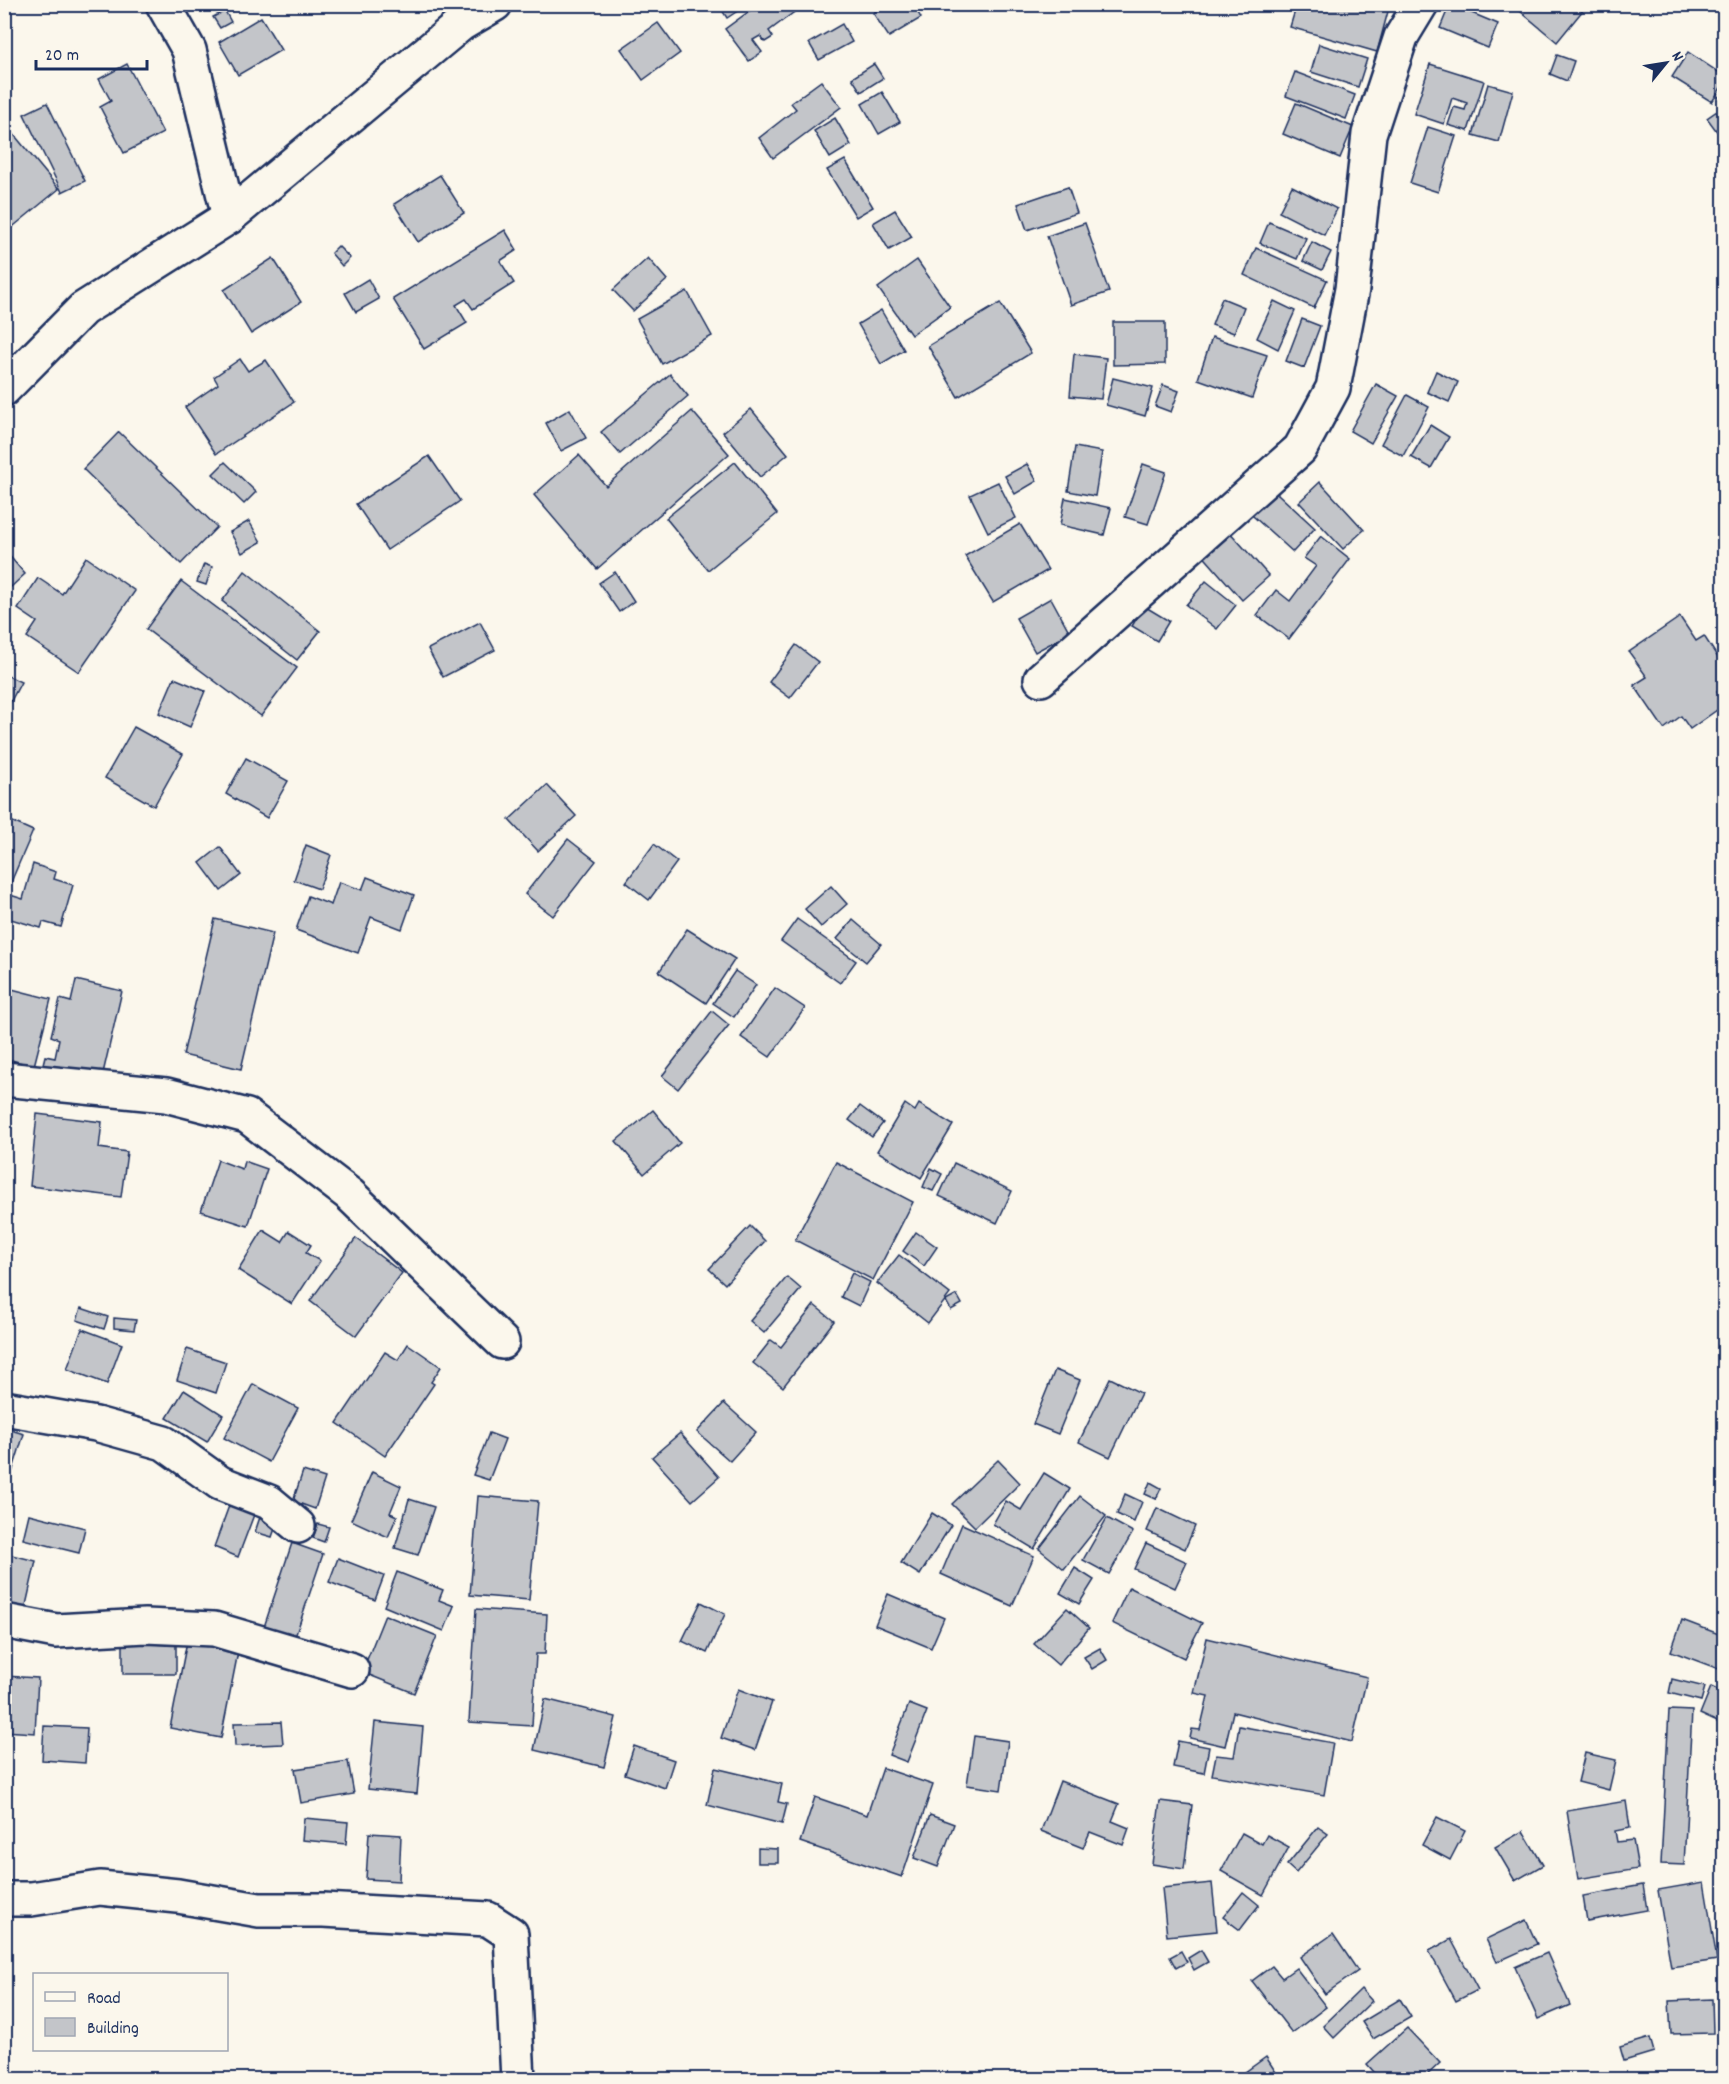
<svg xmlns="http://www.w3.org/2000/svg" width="1729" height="2084" viewBox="0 0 1729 2084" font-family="Dekko,sans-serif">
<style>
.building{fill:#c3c5c9;stroke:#1b2f5e;stroke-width:1.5}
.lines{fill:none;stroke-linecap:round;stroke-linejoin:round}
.street-casing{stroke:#1b2f5e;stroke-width:38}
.street{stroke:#fbf7ec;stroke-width:33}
</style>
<rect width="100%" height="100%" fill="#fbf7ec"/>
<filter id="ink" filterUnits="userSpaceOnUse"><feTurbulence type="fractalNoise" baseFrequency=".0167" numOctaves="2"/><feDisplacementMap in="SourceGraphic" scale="12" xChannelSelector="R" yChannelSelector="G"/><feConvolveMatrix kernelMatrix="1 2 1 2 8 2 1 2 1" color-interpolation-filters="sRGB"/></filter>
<g filter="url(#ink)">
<!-- building -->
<g class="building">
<path d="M724,4H748L727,18L720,7Z"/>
<path d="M759,4H805L769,31L773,37L765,42L760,36L753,40L762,52L749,61L725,29Z"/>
<path d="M887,4H913L921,18L889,37L873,13Z"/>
<path d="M1297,4H1390L1377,52L1290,27Z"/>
<path d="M1450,4L1498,24L1488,48L1440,28Z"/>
<path d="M1516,4H1588L1557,42L1514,6Z"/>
<path d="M225,11L231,22L220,28L213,17Z"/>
<path d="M261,17L281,50L238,75L219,42Z"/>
<path d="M658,23L680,53L643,80L621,49Z"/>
<path d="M842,24L852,42L819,60L809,43Z"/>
<path d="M1319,44L1367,59L1358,87L1311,72Z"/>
<path d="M1688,52L1724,76V83L1712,102L1672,77Z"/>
<path d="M1557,55L1574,61L1567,81L1550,74Z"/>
<path d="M127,64L163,133L124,153L100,107L111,101L99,79Z"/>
<path d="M874,64L883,78L861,92L852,78Z"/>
<path d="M1430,64L1484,81L1468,131L1448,125L1454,107L1465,110L1467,103L1452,98L1444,124L1414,114Z"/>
<path d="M1295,72L1355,95L1346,119L1286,96Z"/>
<path d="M821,81L841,107L773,158L759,138L796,109L791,103Z"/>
<path d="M1488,84L1513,91L1499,142L1473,135Z"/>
<path d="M882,92L900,122L879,134L862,104Z"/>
<path d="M1724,93V141L1707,118L1724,106L1718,97Z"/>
<path d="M47,103L85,181L62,192L24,114Z"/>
<path d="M1296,103L1353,127L1340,158L1283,134Z"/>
<path d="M835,118L851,145L830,158L814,131Z"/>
<path d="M1428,127L1456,136L1438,192L1410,183Z"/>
<path d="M11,131L59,189L4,234V136Z"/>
<path d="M845,160L873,207L856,217L827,170Z"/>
<path d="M440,175L464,213L418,242L394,204Z"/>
<path d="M1292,186L1337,209L1324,235L1279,212Z"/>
<path d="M1068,187L1077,213L1027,230L1018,204Z"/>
<path d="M895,210L912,237L889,250L873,223Z"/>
<path d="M1269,222L1306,238L1297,259L1260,243Z"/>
<path d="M1085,223L1109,292L1071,305L1047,236Z"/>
<path d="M505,230L517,250L500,261L514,283L473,309L466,299L456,305L467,323L424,349L393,299Z"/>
<path d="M1312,242L1331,252L1322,270L1303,261Z"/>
<path d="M338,246L350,258L342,266L331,253Z"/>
<path d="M1256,248L1327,280L1314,308L1244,275Z"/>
<path d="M273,258L301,302L251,334L224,290Z"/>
<path d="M648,258L667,280L633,311L613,290Z"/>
<path d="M917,260L950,307L911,335L878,288Z"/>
<path d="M368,279L379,299L356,312L345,293Z"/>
<path d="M687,291L712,336L662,364L637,319Z"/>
<path d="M1222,298L1244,307L1234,333L1212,325Z"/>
<path d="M1274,301L1295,311L1278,349L1257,338Z"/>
<path d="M1000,303L1031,353L958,397L928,346Z"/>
<path d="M881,310L904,350L881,364L858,324Z"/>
<path d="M1302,319L1320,326L1304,368L1286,361Z"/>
<path d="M1113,322H1165V364L1113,365Z"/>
<path d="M1212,337L1267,355L1252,398L1198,379Z"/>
<path d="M1074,354L1106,358L1101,399L1070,396Z"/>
<path d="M240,359L248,371L266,360L294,402L216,454L185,407L218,384L214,377Z"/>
<path d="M1436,371L1458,382L1449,402L1427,392Z"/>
<path d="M670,374L688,396L620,454L601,432Z"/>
<path d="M1113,378L1153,388L1145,416L1106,405Z"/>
<path d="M1376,384L1398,396L1371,443L1350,431Z"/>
<path d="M1163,385L1179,391L1171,412L1155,406Z"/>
<path d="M1407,395L1429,407L1403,456L1381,444Z"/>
<path d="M570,409L586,438L561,451L546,423Z"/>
<path d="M751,409L788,454L760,477L723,432Z"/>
<path d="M692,411L729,454L597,569L534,495L579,455L606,486Z"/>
<path d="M1430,425L1449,437L1431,468L1411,457Z"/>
<path d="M119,432L217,527L181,564L83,469Z"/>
<path d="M1075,447L1102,452L1095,496L1068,491Z"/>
<path d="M429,456L460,501L387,550L356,504Z"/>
<path d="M225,462L256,492L244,504L213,474Z"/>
<path d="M735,462L777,514L708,570L666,518Z"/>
<path d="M1027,464L1037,481L1015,494L1005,476Z"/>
<path d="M1143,464L1166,472L1148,524L1125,517Z"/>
<path d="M998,482L1016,518L988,532L970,495Z"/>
<path d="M1320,482L1364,530L1343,549L1299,502Z"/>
<path d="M1266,483L1315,528L1293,552L1244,508Z"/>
<path d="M1065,498L1111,508L1104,535L1060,525Z"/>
<path d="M1219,520L1269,576L1242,600L1193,544Z"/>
<path d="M249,521L261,542L242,553L230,532Z"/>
<path d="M1020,524L1048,570L993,602L965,556Z"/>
<path d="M1321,536L1350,559L1289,639L1257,615L1276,590L1290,601L1316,566L1304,558Z"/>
<path d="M6,552L25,574L11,587L4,580Z"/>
<path d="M86,557L135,591L79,672L27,637L37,622L18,609L38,578L62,594Z"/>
<path d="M204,564L212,567L206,585L197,582Z"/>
<path d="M245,571L320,631L297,660L222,601Z"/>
<path d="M615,572L634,601L619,612L599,583Z"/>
<path d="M181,581L297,668L261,716L146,629Z"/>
<path d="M1206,581L1236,605L1217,629L1186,605Z"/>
<path d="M1051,598L1070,633L1035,652L1016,618Z"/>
<path d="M1144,606L1169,621L1157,641L1132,626Z"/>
<path d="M1680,617L1696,641L1704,636L1724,667V685L1717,691L1724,705L1690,729L1681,716L1664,729L1634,685L1647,677L1629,652Z"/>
<path d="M480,622L495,650L443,677L428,649Z"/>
<path d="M796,645L818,662L790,698L769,682Z"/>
<path d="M4,674L21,682L4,714Z"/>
<path d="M174,678L205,691L190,727L159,713Z"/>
<path d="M134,727L183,754L154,806L105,778Z"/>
<path d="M246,758L288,781L267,818L226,794Z"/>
<path d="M547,785L576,816L538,851L509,820Z"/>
<path d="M4,818L33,831L8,889L4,887Z"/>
<path d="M568,839L596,861L553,916L525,894Z"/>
<path d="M654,844L677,862L649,900L626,882Z"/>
<path d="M306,845L331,855L319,889L294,880Z"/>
<path d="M220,847L241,875L221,891L200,863Z"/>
<path d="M33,864L56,872L54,879L73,885L61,927L43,922L41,928L4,917V893L23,899Z"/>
<path d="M367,877L414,895L402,929L371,917L358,953L296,930L308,896L331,905L339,882L362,890Z"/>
<path d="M831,886L847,904L821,927L805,909Z"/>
<path d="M215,919L273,933L241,1069L183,1055Z"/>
<path d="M797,919L856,961L840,983L781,941Z"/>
<path d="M853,920L881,944L866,962L837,939Z"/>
<path d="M687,929L735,959L706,1003L659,972Z"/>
<path d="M735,971L756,985L734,1017L713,1003Z"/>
<path d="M76,980L122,991L101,1082L42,1068L45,1056L55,1058L59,1039L51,1036L60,999L71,1002Z"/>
<path d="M4,987L51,999L34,1066L4,1058Z"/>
<path d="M775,988L805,1008L770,1057L741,1037Z"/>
<path d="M712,1011L729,1025L678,1089L662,1076Z"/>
<path d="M905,1104L915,1111L919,1104L953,1125L921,1178L877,1151Z"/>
<path d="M860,1106L883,1123L872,1137L849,1120Z"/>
<path d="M653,1110L680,1143L644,1174L616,1141Z"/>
<path d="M37,1114L102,1122L99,1148L127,1152L121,1197L30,1186Z"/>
<path d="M218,1160L242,1169L244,1161L267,1169L248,1226L201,1211Z"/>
<path d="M836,1162L913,1202L873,1280L795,1240Z"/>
<path d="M954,1163L1012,1191L997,1223L939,1196Z"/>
<path d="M931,1168L942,1174L933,1191L923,1187Z"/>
<path d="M750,1226L765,1241L725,1284L709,1269Z"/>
<path d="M263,1230L282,1242L289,1231L311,1245L306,1253L320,1261L292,1304L238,1270Z"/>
<path d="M916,1232L937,1247L924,1266L903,1251Z"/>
<path d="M356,1238L402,1273L356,1336L310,1301Z"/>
<path d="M899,1255L950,1294L928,1323L877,1283Z"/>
<path d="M852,1273L870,1282L859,1306L841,1297Z"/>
<path d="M787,1277L801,1289L764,1333L750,1321Z"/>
<path d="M957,1295L962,1304L951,1310L946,1301Z"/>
<path d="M814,1305L834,1321L783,1387L753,1363L771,1340L781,1347Z"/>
<path d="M81,1308L108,1317L104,1329L77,1320Z"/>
<path d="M114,1318L136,1320L134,1330L114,1328Z"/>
<path d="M82,1329L122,1344L107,1384L67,1369Z"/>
<path d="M408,1344L441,1367L431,1382L434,1384L385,1456L337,1423L385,1352L398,1360Z"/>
<path d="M187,1349L226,1362L216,1393L177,1380Z"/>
<path d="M1055,1370L1080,1380L1058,1434L1033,1424Z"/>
<path d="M1110,1378L1141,1393L1110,1457L1079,1442Z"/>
<path d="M253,1384L298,1408L269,1462L224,1438Z"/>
<path d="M184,1390L223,1415L207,1442L167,1418Z"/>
<path d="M724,1403L756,1432L730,1461L697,1432Z"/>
<path d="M4,1428L24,1434L6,1492L4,1491Z"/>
<path d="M489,1433L505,1439L489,1480L473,1475Z"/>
<path d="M680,1433L719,1477L692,1501L652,1457Z"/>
<path d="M998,1460L1020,1483L975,1527L952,1504Z"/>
<path d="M303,1471L325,1478L315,1509L293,1501Z"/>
<path d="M372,1472L401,1486L390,1513L397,1516L388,1537L351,1520Z"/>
<path d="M1044,1473L1070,1489L1034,1549L993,1524L1006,1501L1021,1510Z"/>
<path d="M1150,1482L1161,1488L1156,1499L1145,1494Z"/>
<path d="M1125,1494L1142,1502L1134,1522L1117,1514Z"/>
<path d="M478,1496L538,1501L529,1600L470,1595Z"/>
<path d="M1080,1496L1106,1516L1064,1569L1039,1549Z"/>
<path d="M409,1499L434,1507L418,1555L395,1548Z"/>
<path d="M230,1503L255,1512L238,1557L214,1547Z"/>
<path d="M1157,1508L1195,1526L1185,1549L1147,1531Z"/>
<path d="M932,1513L951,1525L920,1575L901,1563Z"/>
<path d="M29,1514L85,1528L79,1553L23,1539Z"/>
<path d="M261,1514L278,1520L272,1537L255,1532Z"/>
<path d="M1107,1518L1133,1532L1109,1574L1083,1560Z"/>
<path d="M318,1524L329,1527L324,1542L313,1538Z"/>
<path d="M962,1524L1034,1556L1012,1606L941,1574Z"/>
<path d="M292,1543L323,1554L295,1637L264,1627Z"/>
<path d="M1146,1543L1187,1562L1175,1588L1134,1569Z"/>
<path d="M4,1553L36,1561L24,1614L4,1609Z"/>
<path d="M338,1558L384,1576L375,1600L329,1582Z"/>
<path d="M1075,1568L1094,1580L1079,1604L1060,1593Z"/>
<path d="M397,1572L443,1590L439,1600L454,1606L444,1631L384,1606Z"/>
<path d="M1129,1587L1202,1623L1184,1658L1112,1623Z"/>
<path d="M888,1594L944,1618L931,1648L875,1625Z"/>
<path d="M701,1602L725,1614L707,1653L682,1641Z"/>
<path d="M1067,1608L1089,1628L1058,1665L1034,1644Z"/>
<path d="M476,1609L547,1614L545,1654H536L532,1726L469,1722Z"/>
<path d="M385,1615L437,1636L414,1693L362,1672Z"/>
<path d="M1682,1620L1724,1636V1671L1671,1651Z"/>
<path d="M176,1634V1674H123V1635Z"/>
<path d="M188,1636L239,1647L221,1738L170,1728Z"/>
<path d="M1207,1638L1367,1677L1352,1742L1233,1712L1225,1746L1190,1738L1192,1729L1200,1730L1208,1696L1194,1693Z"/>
<path d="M1100,1648L1107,1660L1092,1669L1084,1657Z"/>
<path d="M4,1676L38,1678L35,1733L4,1731Z"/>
<path d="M1672,1679L1705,1687L1701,1701L1669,1693Z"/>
<path d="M1711,1687L1724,1693V1725L1700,1714Z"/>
<path d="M738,1689L772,1702L755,1750L721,1738Z"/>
<path d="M545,1699L616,1717L604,1767L534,1750Z"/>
<path d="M909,1704L927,1711L907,1762L889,1755Z"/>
<path d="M1669,1710L1692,1711L1684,1865L1661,1864Z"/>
<path d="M281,1722L283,1744L235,1746L234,1723Z"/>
<path d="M375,1722L423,1727L417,1794L368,1789Z"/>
<path d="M44,1726L87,1728L85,1763L42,1760Z"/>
<path d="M1239,1726L1333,1743L1324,1795L1212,1775L1216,1755L1234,1757Z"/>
<path d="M974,1736L1008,1741L1001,1790L967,1785Z"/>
<path d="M1178,1741L1209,1747L1204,1773L1173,1767Z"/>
<path d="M634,1746L674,1760L665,1788L625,1774Z"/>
<path d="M1585,1753L1616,1760L1609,1790L1578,1782Z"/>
<path d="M348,1761L354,1794L301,1803L295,1769Z"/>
<path d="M715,1768L782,1784L778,1802L787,1804L782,1824L707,1805Z"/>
<path d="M883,1768L933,1785L902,1877L800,1842L815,1797L867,1815Z"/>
<path d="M1060,1781L1119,1804L1112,1821L1129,1828L1123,1845L1090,1832L1083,1848L1041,1831Z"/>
<path d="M1160,1801L1192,1805L1184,1869L1152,1864Z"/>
<path d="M1626,1801L1630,1828L1615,1831L1617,1842L1633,1840L1638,1869L1578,1879L1567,1811Z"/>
<path d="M930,1815L954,1824L938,1867L914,1858Z"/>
<path d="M1437,1817L1465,1831L1450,1860L1422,1845Z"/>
<path d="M304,1818L348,1822L346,1844L302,1840Z"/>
<path d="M1318,1827L1328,1834L1296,1873L1287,1865Z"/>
<path d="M1523,1831L1543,1865L1515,1881L1495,1847Z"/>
<path d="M369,1833L401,1835L399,1881L366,1879Z"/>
<path d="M1242,1833L1262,1844L1267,1835L1289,1847L1263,1895L1221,1871Z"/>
<path d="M758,1848L778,1849V1863H758Z"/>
<path d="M1704,1882L1717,1960L1671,1967L1658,1890Z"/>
<path d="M1212,1883L1217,1931L1167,1936L1162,1888Z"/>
<path d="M1643,1885L1647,1910L1587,1921L1583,1896Z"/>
<path d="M1243,1892L1259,1905L1240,1930L1223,1917Z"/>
<path d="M1526,1920L1537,1944L1497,1962L1486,1939Z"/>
<path d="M1333,1934L1358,1971L1325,1994L1300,1957Z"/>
<path d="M1451,1939L1478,1990L1456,2001L1429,1951Z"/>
<path d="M1201,1950L1208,1962L1194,1970L1188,1958Z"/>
<path d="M1181,1951L1187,1962L1176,1968L1170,1957Z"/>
<path d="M1547,1953L1570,2005L1538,2019L1515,1967Z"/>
<path d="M1272,1966L1282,1978L1296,1968L1326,2007L1292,2033L1252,1981Z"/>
<path d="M1361,1989L1372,2001L1334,2038L1323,2026Z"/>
<path d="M1400,1999L1411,2017L1373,2039L1362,2022Z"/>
<path d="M1712,1999L1713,2033L1671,2034L1669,2001Z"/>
<path d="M1407,2028L1440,2063L1422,2080H1381L1367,2064Z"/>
<path d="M1650,2038L1654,2052L1624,2061L1620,2047Z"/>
<path d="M1266,2057L1281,2080H1234Z"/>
</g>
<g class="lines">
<!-- street casing -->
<g class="street-casing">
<g id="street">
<path d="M163,4L189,50L229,217"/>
<path d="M4,389L83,309L229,217L461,24L495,4"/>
<path d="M1041,679L1300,449L1333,388L1352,289L1369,134L1401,37L1421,4"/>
<path d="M4,1079L166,1095L247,1116L349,1194L502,1342"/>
<path d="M4,1408L96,1424L164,1443L220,1483L269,1502L298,1526"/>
<path d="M4,1621L56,1631L145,1626L214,1629L352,1670"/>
<path d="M4,1899H31L100,1888L178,1896L259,1910H323L488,1919L511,1934L518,2080"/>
</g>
</g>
<!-- street -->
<use href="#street" class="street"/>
</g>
</g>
<!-- margin -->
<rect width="1729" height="2084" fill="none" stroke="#fbf7ec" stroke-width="24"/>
<rect x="12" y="12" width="1705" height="2060" fill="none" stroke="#1b2f5e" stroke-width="2" filter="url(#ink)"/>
<!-- legend -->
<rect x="33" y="1973" width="195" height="78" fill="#fbf7ec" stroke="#a1a7b3" stroke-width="1.5"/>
<rect x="45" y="1992" width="30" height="9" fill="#fbf7ec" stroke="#a1a7b3" stroke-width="1.5"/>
<text x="87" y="2003" font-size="18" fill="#1b2f5e">Road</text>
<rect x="45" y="2018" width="30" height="18" fill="#c3c5c9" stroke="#a1a7b3" stroke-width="1.5"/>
<text x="87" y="2033" font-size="18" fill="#1b2f5e">Building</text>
<!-- north arrow -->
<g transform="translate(1666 63) rotate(60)" stroke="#fbf7ec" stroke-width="4.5" paint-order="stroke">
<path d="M0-4.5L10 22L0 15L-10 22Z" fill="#1b2f5e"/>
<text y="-9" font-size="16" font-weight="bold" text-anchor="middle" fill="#1b2f5e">N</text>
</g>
<!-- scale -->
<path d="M36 60v9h111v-9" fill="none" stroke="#1b2f5e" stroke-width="3"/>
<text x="45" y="60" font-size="18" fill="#1b2f5e" stroke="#fbf7ec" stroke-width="4.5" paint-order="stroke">20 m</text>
</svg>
